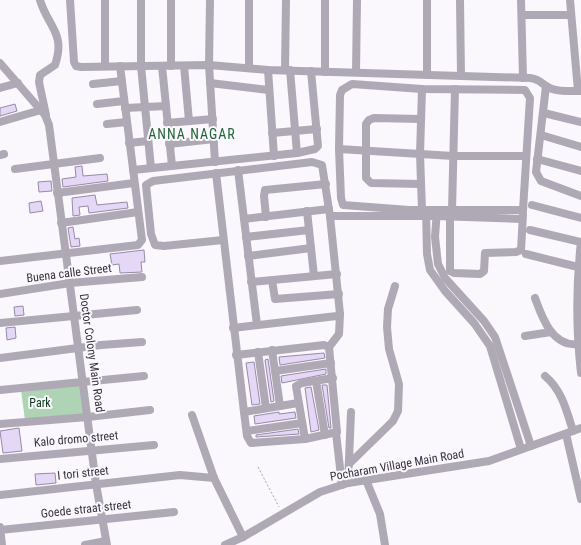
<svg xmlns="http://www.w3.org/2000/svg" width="581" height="545" viewBox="0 0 581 545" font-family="'Roboto Condensed',sans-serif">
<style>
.green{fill:#aed3b5}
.building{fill:#e5d7f6;stroke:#988aa7}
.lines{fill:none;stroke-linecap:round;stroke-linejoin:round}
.path{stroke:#a9a5ad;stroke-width:1;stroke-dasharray:2 2;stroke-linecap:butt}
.minor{stroke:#afa9b6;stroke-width:8}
.labels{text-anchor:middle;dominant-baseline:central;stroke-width:4;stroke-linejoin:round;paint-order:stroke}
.street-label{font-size:12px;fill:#37313d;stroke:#faf7fd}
.park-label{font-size:12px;fill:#043616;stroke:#faf7fd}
.quarter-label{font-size:14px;letter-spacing:1px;fill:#226537;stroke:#faf7fd}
</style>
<rect width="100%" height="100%" fill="#faf7fd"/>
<!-- green -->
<path class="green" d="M82,385L86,414L25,420L21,390Z"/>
<!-- building -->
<g class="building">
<path d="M15,104L17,111L0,116V108Z"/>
<path d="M82,166L83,176L107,174L108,181L63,187L62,179L76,177L75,167Z"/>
<path d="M51,181L52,191L39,192L38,182Z"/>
<path d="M95,195L97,205L127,202L128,208L89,213L88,206L79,207L80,215L73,216L72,198Z"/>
<path d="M41,201L43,211L30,213L29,203Z"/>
<path d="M73,227L75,239L79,238L80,246L71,247L68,228Z"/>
<path d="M144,250L145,262H141L142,272L120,273L119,264L112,265L110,254Z"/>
<path d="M23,306L24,315L15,316L14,307Z"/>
<path d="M15,327L16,338L7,340L6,328Z"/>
<path d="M324,353L325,358L280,365L279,357Z"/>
<path d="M268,359L274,401L271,402L265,360Z"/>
<path d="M254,362L260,404L252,405L246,363Z"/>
<path d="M326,369V374L282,383L281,376Z"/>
<path d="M322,385H327L331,428H329Z"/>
<path d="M311,387L319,430L311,432L305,388Z"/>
<path d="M279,412V414L295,412L296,418L255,424L254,416Z"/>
<path d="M19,428L22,451L3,453L0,431Z"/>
<path d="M298,429L299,434L256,437V435Z"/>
<path d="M55,473L56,483L36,485L35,474Z"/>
</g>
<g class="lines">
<!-- path -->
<path class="path" d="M258,467L279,507"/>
<!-- minor -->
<g class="minor">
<path d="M40,0C48,27 66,33 55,65L40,75L39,82L46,115"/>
<path d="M70,0L74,62L76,66L81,67L209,65L268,70L530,78C542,79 542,86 552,89C561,92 572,91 581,91"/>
<path d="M105,0V66"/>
<path d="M141,0V66L151,168"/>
<path d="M210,0L209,65L215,162"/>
<path d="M325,0V72"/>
<path d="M427,0V75"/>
<path d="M460,0L461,76"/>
<path d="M521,0L523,78"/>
<path d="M570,0L578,91"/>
<path d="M522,15H571"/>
<path d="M0,63L45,115L49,125L96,484L107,545"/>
<path d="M162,66L172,166"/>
<path d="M171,66V0"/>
<path d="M184,66L189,121"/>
<path d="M249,68V0"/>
<path d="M268,70L274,156"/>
<path d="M285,70L286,0"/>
<path d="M290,70L297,153"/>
<path d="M356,72L357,0"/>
<path d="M210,83L268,90"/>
<path d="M93,84L122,81"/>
<path d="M352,84L422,89L525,90L530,98L523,210H409L343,205L341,198L339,149L340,95L342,90Z"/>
<path d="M546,86L536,172L541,181L581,196"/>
<path d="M0,88L18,83"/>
<path d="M422,89L420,154L422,210"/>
<path d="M97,104L124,101"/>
<path d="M125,108L166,106"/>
<path d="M544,113L581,122"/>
<path d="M421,119L374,118L369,120L366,124V178L371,183L421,184"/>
<path d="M0,122L41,110"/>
<path d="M167,123L213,119"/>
<path d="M107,124L127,122"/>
<path d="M272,133L317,129"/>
<path d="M541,135L581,147"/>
<path d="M129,143L148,141"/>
<path d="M169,144L214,139"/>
<path d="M339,149L453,156H526"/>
<path d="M0,155L4,154"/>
<path d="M537,159L581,171"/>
<path d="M15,169L100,158"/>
<path d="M133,170L297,153L315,149L318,146L311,71"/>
<path d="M238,170L257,325"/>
<path d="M216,173L244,412L247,436L251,443L305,439L337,432L329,347"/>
<path d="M57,193L134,183"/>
<path d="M532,205L581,218"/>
<path d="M426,210L427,254L430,270L445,291L474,323L490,346L521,449"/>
<path d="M437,210L435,237L438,264L445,278L484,321L495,337L531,446"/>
<path d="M452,210L455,89"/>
<path d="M307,211L314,276"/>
<path d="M330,216H436L522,219"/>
<path d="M450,216V271L454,273L480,274L484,271L485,253L516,252L521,250L523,214"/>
<path d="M266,217L264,196L265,190L326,184"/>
<path d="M244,219L329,209"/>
<path d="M61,223L138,212"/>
<path d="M530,230L581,242"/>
<path d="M246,237L309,230"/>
<path d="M223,240L164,246L155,245L151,234L146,185L153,181L312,162L322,165L330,216L340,314L337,316L233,328"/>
<path d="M581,242C576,286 576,329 581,373"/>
<path d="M526,254L578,267"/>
<path d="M248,256L311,248"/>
<path d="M0,261L138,245L142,240L120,66"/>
<path d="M272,280L275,299L339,294"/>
<path d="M251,282L337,274"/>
<path d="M0,294L70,283L142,277"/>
<path d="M535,298C542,317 552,347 578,344"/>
<path d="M0,323L137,310"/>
<path d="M525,336L551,332"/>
<path d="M329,347L339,334L340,314"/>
<path d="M272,350L280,406"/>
<path d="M258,352L266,408"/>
<path d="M236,355L324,345L329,347"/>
<path d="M0,358L101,345L142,342"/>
<path d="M275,371L331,363"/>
<path d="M545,376C562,390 567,412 573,431"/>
<path d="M316,381L325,435"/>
<path d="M0,390L144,376"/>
<path d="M244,412L298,403"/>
<path d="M192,415L214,478L243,537"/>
<path d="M0,424L88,417L150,410"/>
<path d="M247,431L302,423"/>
<path d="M336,433L342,485"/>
<path d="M566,434L581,499"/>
<path d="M305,439L296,386L302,383L333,378"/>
<path d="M0,459L154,445"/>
<path d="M349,464L393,421L398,411L399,384L389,349L387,327L388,309L395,286"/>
<path d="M366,480L380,514L385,545"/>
<path d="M348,483L351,412"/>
<path d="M0,495L180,475L214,478"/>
<path d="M0,527L2,545"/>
<path d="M0,530L174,512"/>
<path d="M85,545L106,541"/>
<path d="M225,545L243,537L320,492L348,483L489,461L581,428"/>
</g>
</g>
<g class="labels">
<!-- street labels -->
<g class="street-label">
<text transform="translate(69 273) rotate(-7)">Buena calle Street</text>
<text transform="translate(92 353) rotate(82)">Doctor Colony Main Road</text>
<text transform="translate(76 439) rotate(-5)">Kalo dromo street</text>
<text transform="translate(397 465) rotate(-10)">Pocharam Village Main Road</text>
<text transform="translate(83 473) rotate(-6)">I tori street</text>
<text transform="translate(86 509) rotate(-6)">Goede straat street</text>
</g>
<!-- park labels -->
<g class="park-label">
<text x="40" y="403">Park</text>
</g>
<!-- quarter labels -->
<g class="quarter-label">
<text x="192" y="134">ANNA NAGAR</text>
</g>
</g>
</svg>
